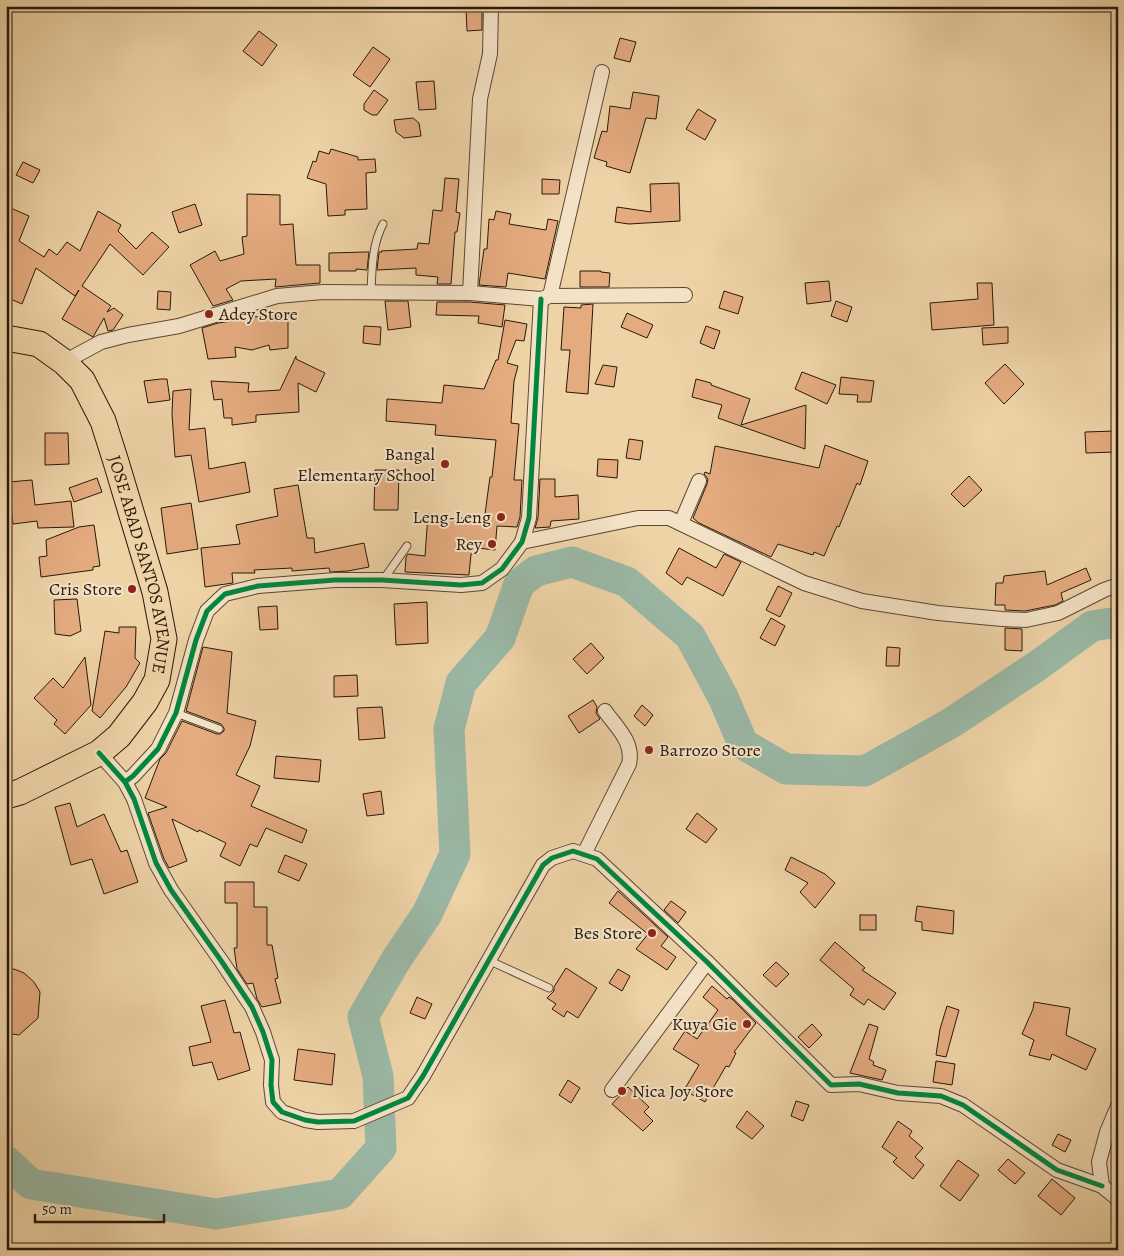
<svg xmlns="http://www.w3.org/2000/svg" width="1124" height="1256" font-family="Alegreya,serif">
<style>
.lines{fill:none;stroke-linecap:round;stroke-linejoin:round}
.river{stroke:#9ab8a5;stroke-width:31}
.building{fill:#e4ab7f;stroke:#28180b}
.lane-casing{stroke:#5a4732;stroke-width:9}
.street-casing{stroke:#5a4732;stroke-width:16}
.highway-casing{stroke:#28180b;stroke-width:27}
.lane{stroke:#f4e2c6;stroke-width:7}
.street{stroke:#f4e2c6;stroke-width:14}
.highway{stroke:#eed3a7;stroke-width:25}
.cycleway-casing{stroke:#f4e2c6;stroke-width:8}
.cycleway{stroke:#00873e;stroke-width:5}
.poi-dot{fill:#8f2418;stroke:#f4e2c6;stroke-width:2}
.labels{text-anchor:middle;stroke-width:4;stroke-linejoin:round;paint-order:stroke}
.poi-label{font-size:18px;fill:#28180b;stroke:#f4e2c6;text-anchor:end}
.street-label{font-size:18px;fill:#28180b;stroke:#f4e2c6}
</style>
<rect width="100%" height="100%" fill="#eed3a7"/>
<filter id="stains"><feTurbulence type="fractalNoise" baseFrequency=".004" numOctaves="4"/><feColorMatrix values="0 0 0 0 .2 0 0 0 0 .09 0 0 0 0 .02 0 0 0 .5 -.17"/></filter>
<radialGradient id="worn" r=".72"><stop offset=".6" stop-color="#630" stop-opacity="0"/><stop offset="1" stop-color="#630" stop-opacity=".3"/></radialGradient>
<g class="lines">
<!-- river -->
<path class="river" d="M6,1161L31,1184L216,1214L340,1194L381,1148L378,1076L363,1017L396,960L427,914L455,854L449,729L461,683L500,638L519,584L536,571L572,562L627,582L690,636L723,697L743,744L786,769L865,771L951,723L1037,666L1092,626L1118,622"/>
</g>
<!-- building -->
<g class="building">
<path d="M482,7V30L467,31L466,8Z"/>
<path d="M259,31L277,45L262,66L243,51Z"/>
<path d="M620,38L636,42L630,62L614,58Z"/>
<path d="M373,47L390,59L370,87L353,75Z"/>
<path d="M434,81L436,109L419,110L416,82Z"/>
<path d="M374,90L388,100L377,115H372L364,110V104Z"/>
<path d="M633,92L659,96L656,119L646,118L630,173L606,166L607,162L594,158L602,131L607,132L610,106L630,109Z"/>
<path d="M698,109L716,120L705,140L686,129Z"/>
<path d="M413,118L419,123L421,136L404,138L396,132L394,120Z"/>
<path d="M331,149L358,157V160L375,159L376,172L366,173L367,209L345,210V215L328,216L326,184L307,178L313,161L316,162L319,151L329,154Z"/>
<path d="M23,162L40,170L33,183L16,175Z"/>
<path d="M445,178L459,179L456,212L460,213L457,232H455L451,284H437L438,277L416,275V268L377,270L379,252H382L381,251L417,249L418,243L429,244L433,210L442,211Z"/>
<path d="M542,179L560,180L559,194H542Z"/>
<path d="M679,183L680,221L629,224L615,222L617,207L651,212L650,184Z"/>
<path d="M247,194L280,195V225L293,224L296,265H320V283L275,287L276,279L241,281L226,289L233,300L213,306L190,265L215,251L220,261L244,254L242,237L247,236Z"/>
<path d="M195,204L202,225L179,233L172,212Z"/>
<path d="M6,206L29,216L19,241L44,257L49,249L57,255L67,242L80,251L98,211L121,225L118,231L136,249L152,232L169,247L143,275L110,244L82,286L111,306L107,312L114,308L123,315L113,330L108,331L104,318L93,337L62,319L79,290L75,296L36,268L22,304L6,297Z"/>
<path d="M496,211L511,214L509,224L546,230L548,219L558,221L545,279L508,273L506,287L479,285L484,249H487L489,219L494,220Z"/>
<path d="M365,252H369L367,270L356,269V271H329V253Z"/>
<path d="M580,271H601V272L610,273L609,287H580Z"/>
<path d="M829,281L831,301L807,304L805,283Z"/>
<path d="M977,283H992L994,325L932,330L930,303L978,299Z"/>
<path d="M158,291L171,292L170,310L157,309Z"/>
<path d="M724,291L743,297L738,314L719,308Z"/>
<path d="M385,301H408L411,327L388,330Z"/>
<path d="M836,301L852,307L847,322L831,316Z"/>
<path d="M437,302H470L505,305L502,327L478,323L479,316L436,315Z"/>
<path d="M593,304L588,394L566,392L570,350H561L564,307L581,308V305Z"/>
<path d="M627,313L653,325L647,338L621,327Z"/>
<path d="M288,316V348L270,350L269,345L252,350L235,347L236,357L208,359L202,328L218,323L240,320V317Z"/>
<path d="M505,320L527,324L524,341L516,340L507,363L518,366L514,381L511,423L519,424L514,480H522L520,517L517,527L497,526L495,550L477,548V555L471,554L469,575L405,572L406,557L408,554L425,556L428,514L484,521L490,477H492L496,440L435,435L436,425L386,421L387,399L442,403L444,385L484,389L496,360H498Z"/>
<path d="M364,326L381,327L380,345L363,343Z"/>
<path d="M706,326L720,331L714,349L700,343Z"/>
<path d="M1008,327V343L983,345L982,328Z"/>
<path d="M296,356V359L325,373L316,392L298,383L299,412L256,415V422L232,425V418H224L222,399L214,400L211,381L249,383L248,392L280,390Z"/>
<path d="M1005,364L1024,384L1004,404L985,383Z"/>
<path d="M603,365L617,367L614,387L595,384Z"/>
<path d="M802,372L836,385L827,404L795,389Z"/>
<path d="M841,377L874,381L871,402H857L858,395L839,394Z"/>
<path d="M161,379H167L170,400L148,403L144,381Z"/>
<path d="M696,379L711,383V385L750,399L741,425L806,405L805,449L718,418L722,405L692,397Z"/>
<path d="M191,389L189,430L205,428L209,469L245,462L250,492L199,502L191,455L175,457L172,414L173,391Z"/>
<path d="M1115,431V452L1086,453L1085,432Z"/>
<path d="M45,433H68L69,464L45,465Z"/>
<path d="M629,439L643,441L640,460L626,458Z"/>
<path d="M825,445L868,461L860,485L857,483L839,527L837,526L824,556L814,552L813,555L778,544L771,557L699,523L693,518L707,484L708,479L704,474L705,472L710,474L715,446L819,468Z"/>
<path d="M598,459L618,460L617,478L597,476Z"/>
<path d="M375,470H399L398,510H374Z"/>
<path d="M969,476L982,490L964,507L951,494Z"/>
<path d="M97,478L102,492L74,502L69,488Z"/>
<path d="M540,479H555V497L578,495L579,519L551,521L550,527L535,528L538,518Z"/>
<path d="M32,480L35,505L71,501L74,527L38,528L37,521L13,524L9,482Z"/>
<path d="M298,485L307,538H314L315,553L364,543L369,567L348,571L330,572L329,568L292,571V568L254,570L255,573H232L233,583L205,587L201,548L240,544L236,525L278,516L274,489Z"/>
<path d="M191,503L198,549L167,554L161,508Z"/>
<path d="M94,525L100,566L93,567V570L41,577L39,557L47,556L46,540L79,527Z"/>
<path d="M679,548L716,568L724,554L741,562L723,596L687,577L682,585L666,573Z"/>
<path d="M1086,568L1091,580L1061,593L1063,601L1055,605L1025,611L1005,610V605H995L996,583H1003L1004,576L1045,571L1047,585Z"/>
<path d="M778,586L792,593L780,617L766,610Z"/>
<path d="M77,599L81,631L70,636L55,634L54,600Z"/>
<path d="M427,602L428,643L396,645L394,604Z"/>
<path d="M277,606L278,629L260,630L258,607Z"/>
<path d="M771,618L785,626L775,646L760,638Z"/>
<path d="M119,627H136L135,658L140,663L126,687L100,718L92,711L105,631L119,633Z"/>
<path d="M1005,628L1022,629V651L1005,650Z"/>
<path d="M591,643L604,658L587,674L573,659Z"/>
<path d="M203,647L232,652L227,713L256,721L250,746L236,775L260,786L251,806L307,830L302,843L266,828L257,847L250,844L240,866L220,856L226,843L199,830L198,832L172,819L187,861L169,868L164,859L148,813L167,807L145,798L160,759L166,753L182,721L217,734H220L224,731V728L221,724L186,711Z"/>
<path d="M887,647L900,648L899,666H886Z"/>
<path d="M85,657L91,705L65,734L54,724L57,720L34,698L53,678L63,688Z"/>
<path d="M357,675L358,696L334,697V676Z"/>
<path d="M593,700L597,707L596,713L600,719L579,733L568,716Z"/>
<path d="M642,705L653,715L645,726L634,716Z"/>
<path d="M382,707L385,738L359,740L357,708Z"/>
<path d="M276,756L321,760L319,782L274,778Z"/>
<path d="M381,791L384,814L367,816L363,794Z"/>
<path d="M70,803L77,827L104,814L121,852L127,850L138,882L104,894L92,859L71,865L55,807Z"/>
<path d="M697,813L717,829L706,843L686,829Z"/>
<path d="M285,855L307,864L299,881L278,872Z"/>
<path d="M791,857L825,874L835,883L815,908L800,892L808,883L785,870Z"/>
<path d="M225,882H254V907H267V945H272L278,978L275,979L281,1003L262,1007L257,999L253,983L247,984L237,969L234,948H237V903H225Z"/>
<path d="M618,891L668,937L661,946L676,957L667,970L636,949L648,934L609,903Z"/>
<path d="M671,901L686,912L678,923L664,910Z"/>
<path d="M917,906L954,911L953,934L922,930V922L915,921Z"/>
<rect x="860" y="915" width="16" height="15"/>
<path d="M835,942L865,968L862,970L896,993L884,1010L868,999L864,1005L850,995L854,989L820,960Z"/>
<path d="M776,962L789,974L776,987L763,975Z"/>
<path d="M566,968L597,988L578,1018L567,1011L564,1017L552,1009L556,1004L547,998L554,991V987Z"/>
<path d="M14,969L24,973L34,982L40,992L38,1018L19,1035L6,1033V970Z"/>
<path d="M618,969L630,976L622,991L609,983Z"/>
<path d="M712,986L727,999L729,997L732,999L756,1023L734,1052L736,1053L729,1067L726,1066L705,1102L684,1090L699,1065L673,1049L685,1031L697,1039L718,1010L703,997Z"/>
<path d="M417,997L432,1004L425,1019L410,1013Z"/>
<path d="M225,1000L234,1033L240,1032L250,1070L218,1080L212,1062L193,1066L189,1047L211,1042L201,1006Z"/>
<path d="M1034,1002L1070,1008L1066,1035L1096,1049L1086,1070L1052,1054L1050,1060L1029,1055L1034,1040L1022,1034L1033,1009Z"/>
<path d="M947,1006L959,1010L946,1057L936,1055L940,1029Z"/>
<path d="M812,1024L822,1035L809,1048L798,1037Z"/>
<path d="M869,1024L878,1027L869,1059L874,1062L873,1065L886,1070L882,1080L850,1073Z"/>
<path d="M298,1049L335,1054L332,1085L294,1080Z"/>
<path d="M936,1061L955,1064L952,1085L933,1082Z"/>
<path d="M568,1080L580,1088L571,1103L559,1095Z"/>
<path d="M628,1087L649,1107L644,1112L653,1121L643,1131L612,1104Z"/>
<path d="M796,1101L809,1105L803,1121L791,1116Z"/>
<path d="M747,1111L764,1126L752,1139L736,1127Z"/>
<path d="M898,1121L912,1131L909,1136L923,1148L915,1157L924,1165L913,1179L893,1162L897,1158L882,1147Z"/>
<path d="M1058,1134L1071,1140L1065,1152L1052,1145Z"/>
<path d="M1008,1159L1025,1173L1015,1184L998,1170Z"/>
<path d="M958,1160L979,1175L960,1201L940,1186Z"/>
<path d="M1052,1179L1075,1198L1061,1215L1038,1196Z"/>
</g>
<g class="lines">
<!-- lane casing -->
<g class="lane-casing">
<g id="lane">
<path d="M371,292C372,268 372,245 383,224"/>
<path d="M383,580L407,546"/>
<path d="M176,713L219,729"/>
<path d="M488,960L549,988"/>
</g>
</g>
<!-- street casing -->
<g class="street-casing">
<g id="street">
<path d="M470,293L480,99L490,54L491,6"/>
<path d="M550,296L602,72"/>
<path d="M64,362L101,342L128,335L179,326L277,296L323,292L470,293L541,299L550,296L685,295"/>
<path d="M681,523L699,481"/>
<path d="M522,542L638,518H669L804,583L862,601L938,613L1002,619L1026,620L1058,613L1104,590L1118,585"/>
<path d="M99,753L125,782L134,799L156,863L171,890L222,962L252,1007L263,1032L272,1060L271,1085L273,1102L282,1112L305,1120L318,1122L354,1121L408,1098L423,1076L543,865L552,858L573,851L597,859L707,962L831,1085L859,1084L898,1093L941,1096L963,1105L1057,1170L1102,1186"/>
<path d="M125,782L133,776L158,749L176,713L196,640L207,611L225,594L258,586L335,580H382L461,585L482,583L502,569L522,542L529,518L541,299"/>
<path d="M584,854L629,764C634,742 617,728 605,711"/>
<path d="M612,1090L707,962"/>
<path d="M1118,1106L1107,1132L1099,1162L1102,1186L1118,1199"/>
</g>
</g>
<!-- highway casing -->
<g class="highway-casing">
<g id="highway">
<path id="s1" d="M6,338L39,344L64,362L82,380L103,421L116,462L155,592L164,639L157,680L145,702L119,736L99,753L20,792L6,796"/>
</g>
</g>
<!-- lane -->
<use href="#lane" class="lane"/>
<!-- street -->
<use href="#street" class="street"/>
<!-- highway -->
<use href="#highway" class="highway"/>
<!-- cycleway casing -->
<g class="cycleway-casing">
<g id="cycleway">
<path d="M99,753L125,782L134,799L156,863L171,890L222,962L252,1007L263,1032L272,1060L271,1085L273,1102L282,1112L305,1120L318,1122L354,1121L408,1098L423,1076L543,865L552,858L573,851L597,859L707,962L831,1085L859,1084L898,1093L941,1096L963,1105L1057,1170L1102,1186"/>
<path d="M125,782L133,776L158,749L176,713L196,640L207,611L225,594L258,586L335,580H382L461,585L482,583L502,569L522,542L529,518L541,299"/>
</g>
</g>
<!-- cycleway -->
<use href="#cycleway" class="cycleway"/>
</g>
<!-- markers -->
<g class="poi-dot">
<circle cx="209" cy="314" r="5"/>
<circle cx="445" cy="464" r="5"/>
<circle cx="501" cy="517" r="5"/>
<circle cx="492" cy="544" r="5"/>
<circle cx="132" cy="589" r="5"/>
<circle cx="649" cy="750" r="5"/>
<circle cx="652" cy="933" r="5"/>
<circle cx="747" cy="1024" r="5"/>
<circle cx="622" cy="1091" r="5"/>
</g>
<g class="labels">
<!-- poi labels -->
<g class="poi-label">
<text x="219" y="320" text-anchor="start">Adey Store</text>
<text x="435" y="460">Bangal<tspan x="435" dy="21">Elementary School</tspan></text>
<text x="491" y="523">Leng-Leng</text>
<text x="482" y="550">Rey</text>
<text x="122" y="595">Cris Store</text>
<text x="659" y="756" text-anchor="start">Barrozo Store</text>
<text x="642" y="939">Bes Store</text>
<text x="737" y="1030">Kuya Gie</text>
<text x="632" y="1097" text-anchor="start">Nica Joy Store</text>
</g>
<!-- street labels -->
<g class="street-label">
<text dy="6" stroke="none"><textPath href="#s1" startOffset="285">JOSE ABAD SANTOS AVENUE</textPath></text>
</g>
</g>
<!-- margin -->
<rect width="1124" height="1256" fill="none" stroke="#eed3a7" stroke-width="25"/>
<rect x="8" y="8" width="1109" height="1241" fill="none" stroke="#28180b" stroke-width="2.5"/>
<rect x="12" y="12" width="1099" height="1231" fill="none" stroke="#28180b"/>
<!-- scale -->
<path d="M35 1214v8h129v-8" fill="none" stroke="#28180b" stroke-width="2.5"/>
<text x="42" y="1214" font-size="15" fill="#28180b" stroke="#f4e2c6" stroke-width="4" paint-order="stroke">50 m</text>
<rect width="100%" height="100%" filter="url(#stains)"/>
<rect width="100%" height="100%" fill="url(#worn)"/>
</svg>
